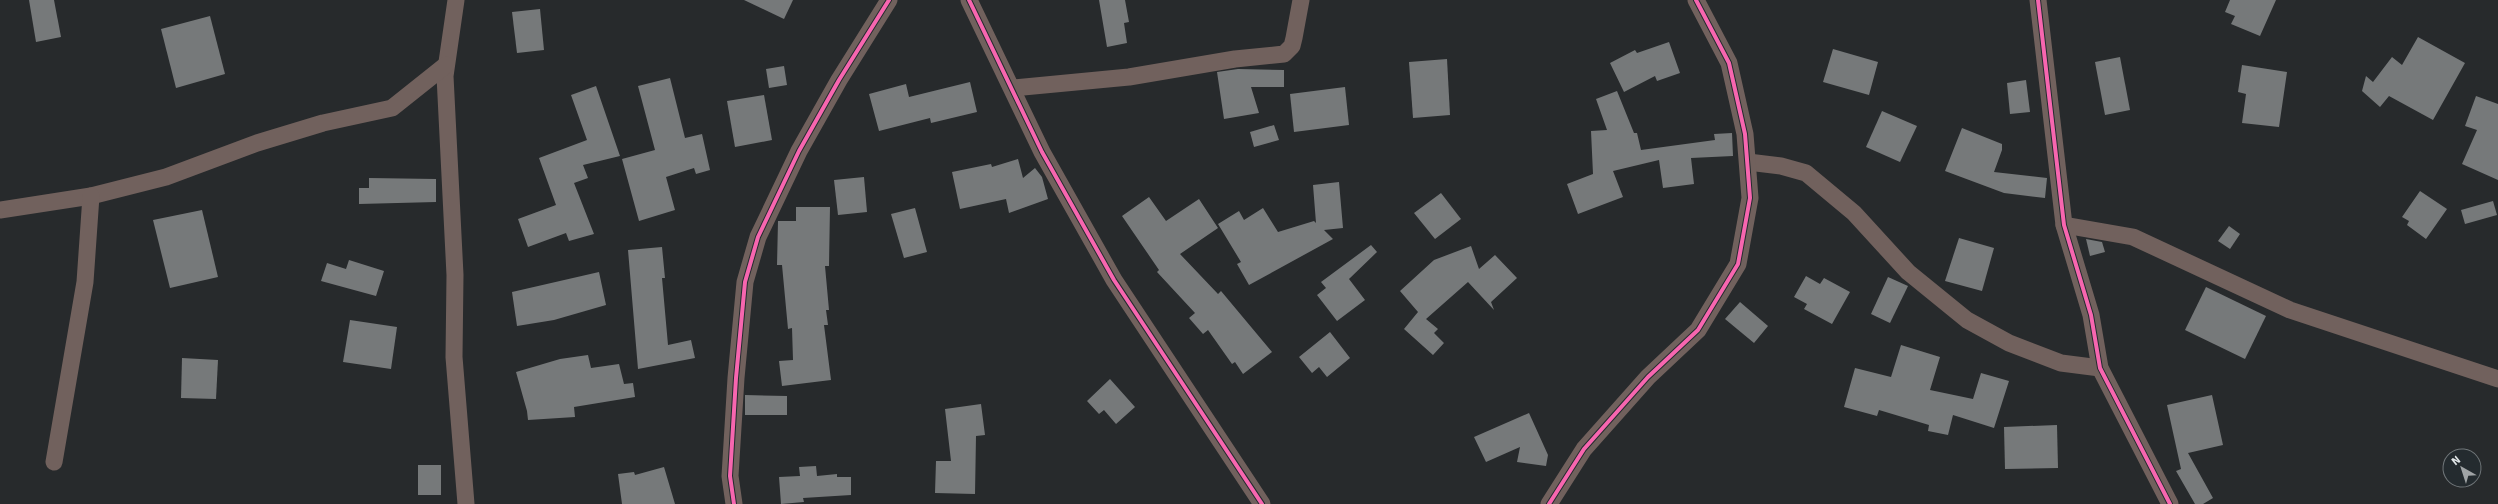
<svg xmlns="http://www.w3.org/2000/svg" width="2498" height="504" font-family="Signika,sans-serif">
<style>
.building{fill:#76797a}
.lines{fill:none;stroke-linecap:round;stroke-linejoin:round}
.minor{stroke:#71615d;stroke-width:17}
.cycleway-casing{stroke:#242b2f;stroke-width:6}
.cycleway{stroke:#f766af;stroke-width:4}
</style>
<rect width="100%" height="100%" fill="#272a2c"/>
<!-- building -->
<g class="building">
<path d="M29,0H54L61,37L36,42Z"/>
<path d="M744,0H793L784,19Z"/>
<path d="M1099,0H1125L1129,22L1124,23L1127,43L1107,47Z"/>
<path d="M2230,0H2276L2260,36L2231,24L2235,16L2225,12Z"/>
<path d="M540,9L544,50L517,53L512,12Z"/>
<path d="M210,16L225,74L176,88L161,29Z"/>
<path d="M2418,37L2465,63L2433,120L2389,96L2380,107L2362,91L2366,76L2373,82L2392,57L2402,65Z"/>
<path d="M1669,42L1680,73L1657,81L1655,76L1624,92L1610,63L1635,50L1637,53Z"/>
<path d="M1833,49L1878,62L1869,95L1823,82Z"/>
<path d="M2120,57L2130,110L2105,115L2095,62Z"/>
<path d="M1447,59L1450,115L1413,118L1409,62Z"/>
<path d="M2242,65L2287,72L2279,127L2242,123L2246,94L2238,92Z"/>
<path d="M784,66L787,85L769,88L766,69Z"/>
<path d="M1238,69L1284,70V87H1251L1259,113L1224,119L1217,72Z"/>
<path d="M670,78L685,138L702,134L710,170L696,174L694,168L666,177L675,210L639,221L622,159L655,150L638,86Z"/>
<path d="M2026,80L2030,112L2010,114L2007,83Z"/>
<path d="M970,82L977,112L931,123L930,118L879,131L869,94L906,84L909,97Z"/>
<path d="M596,86L620,156L583,165L588,178L574,183L594,234L569,241L566,233L528,247L518,219L556,205L539,158L587,140L571,95Z"/>
<path d="M1345,87L1349,125L1294,132L1290,94Z"/>
<path d="M1617,91L1634,133H1637L1641,150L1715,140L1714,134L1732,133L1733,156L1691,158L1694,184L1663,188L1659,160L1613,171L1623,197L1578,214L1567,184L1593,174L1591,131L1607,130L1596,99Z"/>
<path d="M764,95L772,140L735,147L727,101Z"/>
<path d="M2476,96L2498,104V180L2462,164L2477,130L2465,126Z"/>
<path d="M1882,111L1917,126L1900,162L1866,147Z"/>
<path d="M1274,125L1279,140L1254,147L1250,132Z"/>
<path d="M1962,128L2002,144V150L1994,172L2047,178L2045,198L2004,193L1945,171Z"/>
<path d="M1018,159L1023,178L1035,168L1042,177L1048,199L1009,213L1006,199L960,209L952,172L991,164L992,167Z"/>
<path d="M864,177L867,212L838,215L834,180Z"/>
<path d="M369,178L436,179V202L359,204V188H369Z"/>
<path d="M1339,182L1343,228L1324,230L1333,239L1249,285L1237,264L1241,262L1218,224L1239,211L1244,220L1263,208L1278,232L1314,221L1316,223L1313,185Z"/>
<path d="M2420,191L2447,209L2426,239L2407,225L2409,221L2402,217Z"/>
<path d="M1441,193L1461,219L1435,239L1414,213Z"/>
<path d="M1149,197L1166,221L1199,199L1218,228L1180,254L1218,294L1221,291L1272,352L1243,374L1235,362L1232,364L1208,330L1203,334L1189,318L1195,313L1157,272L1159,270L1122,216Z"/>
<path d="M2493,201L2497,215L2465,224L2461,210Z"/>
<path d="M796,207H830L829,266H825L829,310H826L828,325H824L831,380L782,386L779,361L793,360L792,328L788,329L782,265H777L778,221H796Z"/>
<path d="M915,208L927,252L904,258L891,214Z"/>
<path d="M202,210L218,277L170,288L153,220Z"/>
<path d="M2229,226L2240,234L2230,249L2218,241Z"/>
<path d="M1959,238L1994,248L1982,291L1945,281Z"/>
<path d="M2086,239L2102,242L2105,252L2090,256Z"/>
<path d="M1371,245L1377,252L1349,279L1365,300L1337,321L1317,295L1326,288L1321,282Z"/>
<path d="M1471,246L1479,269L1495,255L1517,278L1491,302L1494,310L1468,282L1426,319L1438,329L1434,333L1444,343L1433,355L1404,329L1418,312L1400,291L1434,260Z"/>
<path d="M662,247L665,278H662L668,345L691,340L695,358L638,369L628,250Z"/>
<path d="M349,260L384,271L376,296L321,281L327,263L346,269Z"/>
<path d="M599,272L606,305L554,320L517,326L512,292Z"/>
<path d="M1806,276L1820,284L1824,278L1850,292L1832,324L1804,309L1807,304L1794,297Z"/>
<path d="M1888,277L1908,286L1890,323L1871,314Z"/>
<path d="M2206,287L2266,316L2245,359L2185,330Z"/>
<path d="M1740,302L1768,326L1754,343L1725,319Z"/>
<path d="M350,320L397,327L391,369L343,362Z"/>
<path d="M1330,332L1350,358L1327,377L1319,367L1312,373L1299,357Z"/>
<path d="M1901,345L1940,357L1930,390L1973,399L1981,373L2009,381L1994,428L1953,415L1948,435L1928,431L1929,425L1879,410L1877,416L1844,407L1855,368L1891,377Z"/>
<path d="M588,355L591,368L619,364L624,384L633,383L635,397L574,407L575,417L528,420L527,411L516,372L560,359Z"/>
<path d="M182,358L218,360L216,399L181,398Z"/>
<path d="M1110,379L1135,407L1116,424L1104,410L1099,414L1087,401Z"/>
<path d="M745,395L787,396V415H745Z"/>
<path d="M2212,395L2223,445L2188,453L2213,498L2203,504H2195L2176,471L2181,469L2167,405Z"/>
<path d="M981,404L985,435L976,436L975,494L935,493L936,461H951L945,409Z"/>
<path d="M1529,413L1548,455L1546,466L1517,462L1520,447L1486,462L1474,437Z"/>
<path d="M2057,425L2058,468L2005,469L2004,427Z"/>
<rect x="418" y="465" width="23" height="30"/>
<path d="M816,466L817,476L837,474V477H851V495L803,498L804,502L781,504L779,477L800,476L799,467Z"/>
<path d="M664,467L675,504H622L618,474L634,472L635,475Z"/>
</g>
<g class="lines">
<!-- minor -->
<g class="minor">
<path d="M456,0L445,76L455,275L454,357L466,504"/>
<path d="M969,0L1042,152L1114,280L1262,504"/>
<path d="M2038,0L2064,225L2091,315L2100,368L2170,504"/>
<path d="M1013,88L1129,77L1235,59L1284,54L1292,46L1294,38L1301,0"/>
<path d="M1748,162L1781,166L1806,173L1854,213L1908,272L1967,320L2009,343L2061,363L2100,368"/>
<path d="M0,210L91,196L166,177L257,143L323,123L392,108L446,65"/>
<path d="M2064,225L2133,237L2290,310L2498,379"/>
<path d="M54,462L85,282L91,196"/>
<path d="M734,504L730,476L736,378L745,282L758,237L799,151L839,80L889,0"/>
<path d="M1549,504L1584,449L1648,377L1698,330L1738,264L1750,198L1745,134L1729,63L1696,0"/>
</g>
<!-- cycleway casing -->
<g class="cycleway-casing">
<g id="cycleway">
<path d="M969,0L1042,152L1114,280L1262,504"/>
<path d="M2038,0L2064,225L2091,315L2100,368L2170,504"/>
<path d="M734,504L730,476L736,378L745,282L758,237L799,151L839,80L889,0"/>
<path d="M1549,504L1584,449L1648,377L1698,330L1738,264L1750,198L1745,134L1729,63L1696,0"/>
</g>
</g>
<!-- cycleway -->
<use href="#cycleway" class="cycleway"/>
</g>
<!-- north arrow -->
<g transform="translate(2462 468) rotate(321)"><circle r="19" fill="#242b2f" stroke="#707679"/>
<path d="M0-3L7 15L0 10L-7 15Z" fill="#a0a4a6"/>
<text y="-6" font-size="11" font-weight="bold" text-anchor="middle" fill="#e1e6e8">N</text>
</g>
</svg>
